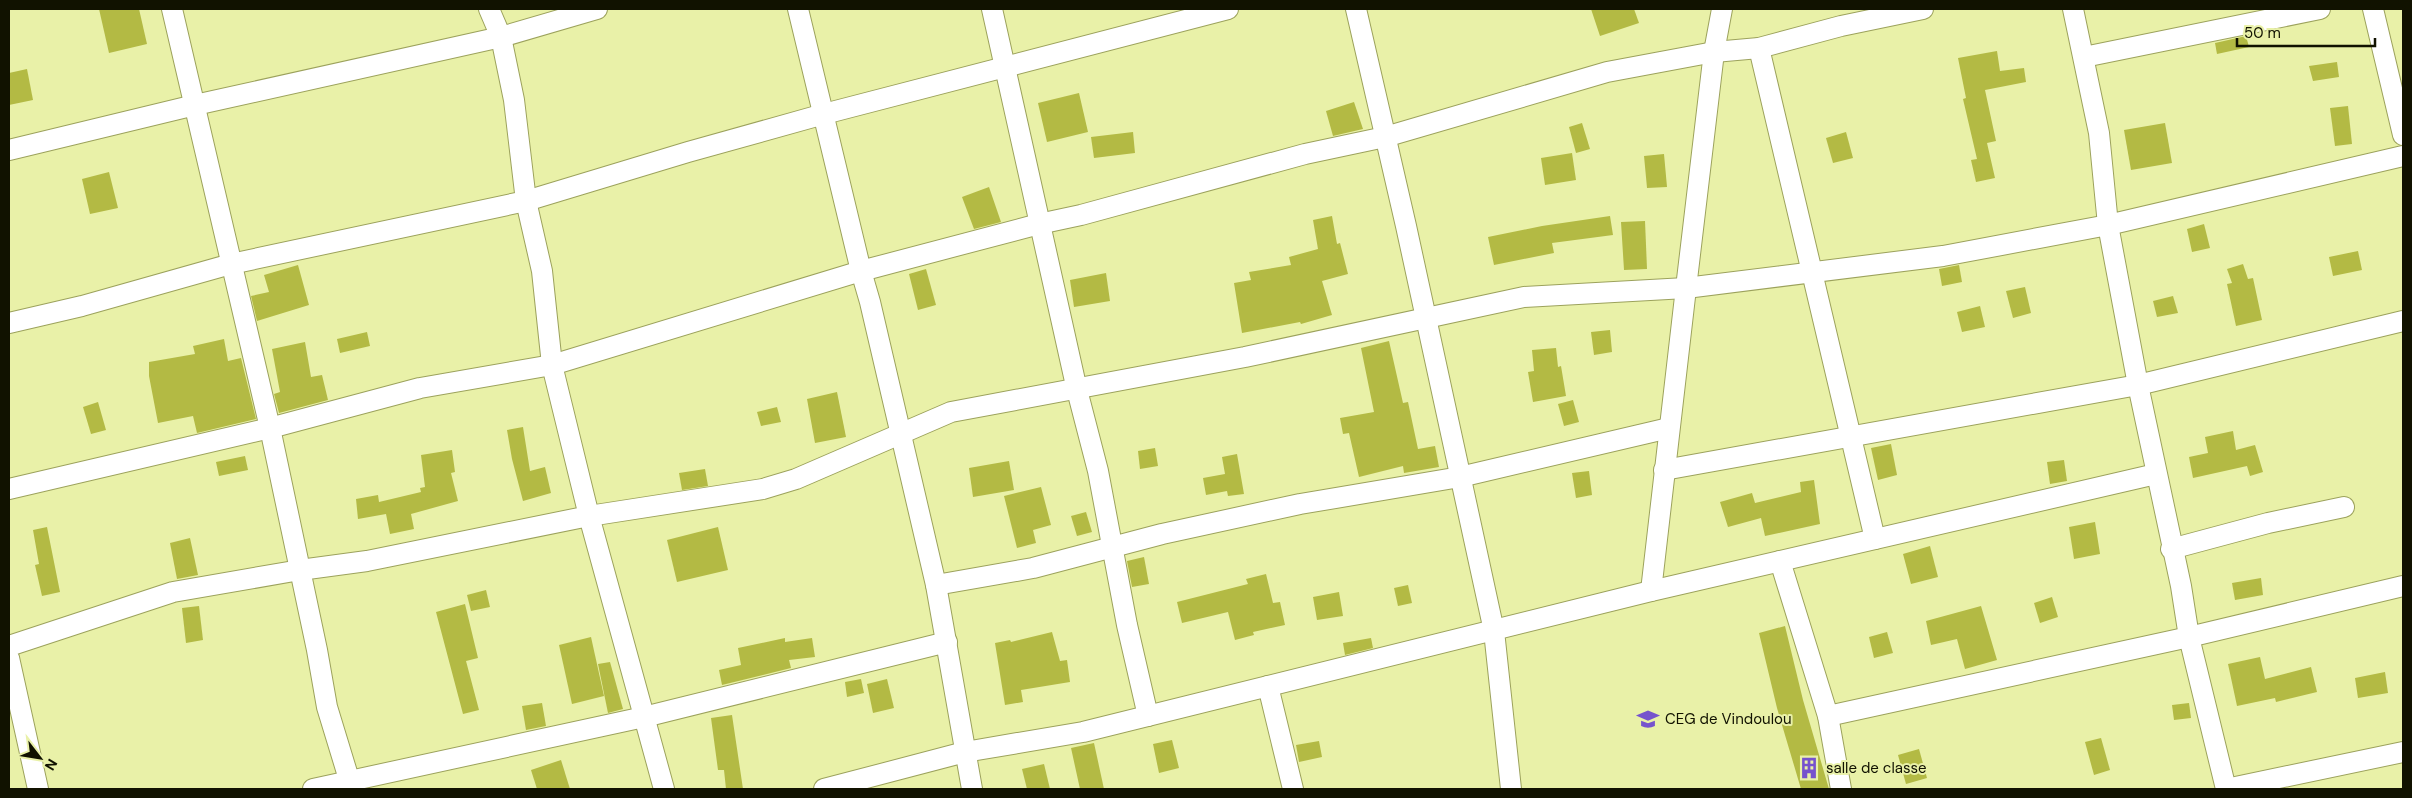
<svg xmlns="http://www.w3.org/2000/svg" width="2412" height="798" font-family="'DM Sans',sans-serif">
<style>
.building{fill:#b3ba44}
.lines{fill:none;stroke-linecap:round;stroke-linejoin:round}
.street-casing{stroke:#9ca25c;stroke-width:22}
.street{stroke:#fff;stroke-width:20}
.labels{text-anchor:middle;stroke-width:4;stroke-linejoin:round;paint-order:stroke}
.poi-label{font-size:15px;fill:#111200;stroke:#e9f1a8;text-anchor:start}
</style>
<rect width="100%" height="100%" fill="#e9f1a8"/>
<!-- building -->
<g class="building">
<path d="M99,9H139L147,44L109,53Z"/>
<path d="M1591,9H1634L1639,23L1600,36Z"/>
<path d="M2246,36L2249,47L2217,54L2215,43Z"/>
<path d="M1997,51L2000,71L2024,68L2026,82L1985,90L1996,141L1987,143L1995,178L1976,182L1971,160L1977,159L1963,99L1966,98L1958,58Z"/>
<path d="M2337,62L2339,77L2313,81L2309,66Z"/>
<path d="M27,69L33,100L9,105V73Z"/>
<path d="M1079,93L1088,132L1047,142L1038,103Z"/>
<path d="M1354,102L1363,129L1333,136L1326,111Z"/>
<path d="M2348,106L2352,144L2335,146L2330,108Z"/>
<path d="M1582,123L1590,149L1576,153L1569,127Z"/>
<path d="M2165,123L2172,163L2131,170L2124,130Z"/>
<path d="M1133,132L1135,153L1094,158L1091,137Z"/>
<path d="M1846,132L1853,158L1833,163L1826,138Z"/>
<path d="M1572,153L1576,180L1545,185L1541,158Z"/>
<path d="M1664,154L1667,187L1647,188L1644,156Z"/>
<path d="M109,172L118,208L90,214L82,179Z"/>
<path d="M989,187L1001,222L974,229L962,197Z"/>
<path d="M1332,216L1337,244L1340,243L1348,274L1322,281L1332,315L1301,324L1300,322L1242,333L1234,283L1251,280L1249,272L1291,265L1289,257L1318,249L1313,220Z"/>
<path d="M1610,216L1613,235L1552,243L1554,253L1494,265L1488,237L1542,226Z"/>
<path d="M1645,221L1647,269L1624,270L1621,222Z"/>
<path d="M2204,224L2210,248L2192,252L2187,229Z"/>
<path d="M2358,251L2362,270L2333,276L2329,257Z"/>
<path d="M2243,264L2248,279L2253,278L2262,320L2236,326L2227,284L2232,283L2227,269Z"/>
<path d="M298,265L309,305L257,321L251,296L269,292L264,275Z"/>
<path d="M1959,265L1962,282L1942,286L1939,269Z"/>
<path d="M926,269L936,305L918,310L909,274Z"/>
<path d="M1106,273L1110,301L1074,307L1070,280Z"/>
<path d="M2025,287L2031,313L2013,318L2006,291Z"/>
<path d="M2173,296L2178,313L2157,317L2153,301Z"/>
<path d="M1980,306L1985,327L1962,332L1957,312Z"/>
<path d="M1610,330L1612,352L1594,355L1591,332Z"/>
<path d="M367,332L370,346L340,353L337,339Z"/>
<path d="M224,339L228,361L241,358L256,419L197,433L193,416L158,423L149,376V362L195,354L193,346Z"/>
<path d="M1389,341L1403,403L1408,402L1418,449L1435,446L1439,467L1404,473L1403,466L1359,477L1349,433L1343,434L1340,418L1374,412L1361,348Z"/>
<path d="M305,342L311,377L322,375L328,400L279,413L274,394L280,392L272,349Z"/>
<path d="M1556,348L1558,367L1561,366L1566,396L1533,402L1528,372L1534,371L1532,350Z"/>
<path d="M837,392L846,437L815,443L807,399Z"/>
<path d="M1573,400L1579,422L1564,426L1558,404Z"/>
<path d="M98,402L106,430L91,434L83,407Z"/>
<path d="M777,407L781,422L761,426L757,412Z"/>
<path d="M523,427L530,471L545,467L551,493L523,501L512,459L507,430Z"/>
<path d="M2233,431L2236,450L2255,445L2263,472L2250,476L2247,466L2193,478L2189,457L2208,453L2205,437Z"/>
<path d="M1891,444L1897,475L1878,480L1871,448Z"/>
<path d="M1155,448L1158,466L1140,469L1138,451Z"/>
<path d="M452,450L455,472L451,473L458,501L411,514L414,529L390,534L386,514L358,519L356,499L378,495L379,502L421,492L420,488L425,487L421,455Z"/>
<path d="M1237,454L1244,494L1228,496L1227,491L1206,495L1203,478L1225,474L1222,457Z"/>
<path d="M245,456L248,470L219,476L216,462Z"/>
<path d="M2064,460L2067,481L2050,484L2047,462Z"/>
<path d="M1009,461L1014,490L973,497L969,468Z"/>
<path d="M705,469L708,486L682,490L679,473Z"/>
<path d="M1589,471L1592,495L1576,498L1572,473Z"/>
<path d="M1814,480L1820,524L1765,536L1761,518L1728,527L1720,502L1752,493L1755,503L1801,492L1800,482Z"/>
<path d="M1041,487L1051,525L1033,530L1036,543L1017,548L1004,496Z"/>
<path d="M1086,512L1092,532L1077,536L1071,516Z"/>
<path d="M2095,522L2100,554L2074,559L2069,527Z"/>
<path d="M47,527L60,592L42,596L35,565L39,564L33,530Z"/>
<path d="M718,527L728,570L677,582L667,540Z"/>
<path d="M190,538L198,575L177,579L170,543Z"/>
<path d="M1930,546L1938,577L1911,584L1903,554Z"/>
<path d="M1144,557L1149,584L1132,587L1127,561Z"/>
<path d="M1266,574L1273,603L1280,602L1285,625L1253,632L1254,635L1235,640L1228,612L1182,623L1177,602L1248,584L1246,579Z"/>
<path d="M2261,578L2263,595L2235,600L2232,583Z"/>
<path d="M1408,585L1412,603L1398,606L1394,588Z"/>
<path d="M486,590L490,607L471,611L467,595Z"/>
<path d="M1339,592L1343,616L1317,620L1313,597Z"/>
<path d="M2052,597L2058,617L2040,623L2034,603Z"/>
<path d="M465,604L478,658L466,661L479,710L463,714L436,612Z"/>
<path d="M199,606L203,640L186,643L182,608Z"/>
<path d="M1981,606L1997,660L1965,669L1957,639L1931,645L1926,621Z"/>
<path d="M1785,626L1803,700L1829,789H1801L1777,708L1759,633Z"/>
<path d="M1052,632L1060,661L1067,660L1070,682L1021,690L1023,702L1005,705L995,643L1010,640L1011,642Z"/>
<path d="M1887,632L1893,653L1874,658L1869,637Z"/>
<path d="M591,637L604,696L572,704L559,645Z"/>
<path d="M785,638V642L812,638L815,657L789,660L791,668L722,685L719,670L741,665L738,648Z"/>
<path d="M1371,638L1373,648L1345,655L1343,643Z"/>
<path d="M2260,657L2265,679L2311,667L2317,692L2276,702L2275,698L2237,706L2228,664Z"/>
<path d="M610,662L623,709L608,713L598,664Z"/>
<path d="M2385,672L2388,693L2358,698L2355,678Z"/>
<path d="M861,679L864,693L847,697L845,682Z"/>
<path d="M887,679L894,708L873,713L867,684Z"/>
<path d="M542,703L546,726L526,730L522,706Z"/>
<path d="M2189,703L2191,718L2174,720L2172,705Z"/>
<path d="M732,715L743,789H726L724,770H718L711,718Z"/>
<path d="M2101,738L2110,770L2094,775L2085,742Z"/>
<path d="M1172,740L1179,768L1159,773L1153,744Z"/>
<path d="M1319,741L1322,757L1299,762L1296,745Z"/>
<path d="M1094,743L1104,789H1080L1071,748Z"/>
<path d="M1919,749L1927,778L1906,784L1898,755Z"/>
<path d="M561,760L570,789H537L531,770Z"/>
<path d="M1044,764L1050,789H1027L1022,769Z"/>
</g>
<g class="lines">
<!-- street casing -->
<g class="street-casing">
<g id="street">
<path d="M172,9L270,428L317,650L327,707L352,789"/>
<path d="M489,9L501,37L514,100L526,201L542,271L552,365L589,516L664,789"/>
<path d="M798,9L861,271L870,302L936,585L972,789"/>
<path d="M992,9L1077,390L1098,471L1127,625L1148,716"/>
<path d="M1356,9L1406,226L1494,631L1511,789"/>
<path d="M2073,9L2099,133L2108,225L2138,385L2181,586L2189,637L2226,789"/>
<path d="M2373,9L2403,135"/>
<path d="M1759,48L1875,539"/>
<path d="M2084,57L2320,9"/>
<path d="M9,150L195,105L501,37L597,9"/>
<path d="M9,323L82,306L231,264L526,201L688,152L824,114L1228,9"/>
<path d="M1664,470L2138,385L2403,321"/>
<path d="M9,489L270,428L420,388L552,365L861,271L1039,224L1081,215L1305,154L1385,137L1607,72L1714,52L1759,48L1841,26L1923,9"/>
<path d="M2171,549L2268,523L2344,507"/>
<path d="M1780,561L1828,716L1841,789"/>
<path d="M936,585L1033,568L1162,534L1300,504L1460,477L1669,428"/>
<path d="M1651,591L1686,288L1714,52L1722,9"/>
<path d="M9,646L173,592L300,570L367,561L589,516L763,489L796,479L951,412L1245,357L1524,297L1686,288L1943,256L2108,225L2403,156"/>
<path d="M9,658L38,789"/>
<path d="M1268,686L1293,789"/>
<path d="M1828,716L2189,637L2403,586"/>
<path d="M313,789L644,717L947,642"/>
<path d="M824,789L965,752L1083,732L1651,591L2156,474"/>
<path d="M2226,789L2403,752"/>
</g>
</g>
<!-- street -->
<use href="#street" class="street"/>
</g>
<!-- icons -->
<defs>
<g id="school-bare" transform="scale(1.725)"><path d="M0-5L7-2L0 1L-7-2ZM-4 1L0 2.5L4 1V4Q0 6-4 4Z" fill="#7653cd" stroke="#e9f1a8" stroke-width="2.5" paint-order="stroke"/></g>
<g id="building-bare" transform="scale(1.725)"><path d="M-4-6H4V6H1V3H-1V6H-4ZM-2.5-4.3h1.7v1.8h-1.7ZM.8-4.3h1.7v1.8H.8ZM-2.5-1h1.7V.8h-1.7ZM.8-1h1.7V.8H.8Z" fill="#7653cd" stroke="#e9f1a8" stroke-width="2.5" paint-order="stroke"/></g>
</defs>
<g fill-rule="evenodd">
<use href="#school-bare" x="1648" y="719"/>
<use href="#building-bare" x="1809" y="768"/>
</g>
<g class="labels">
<!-- poi labels -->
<g class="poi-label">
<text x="1665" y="724">CEG de Vindoulou</text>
<text x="1826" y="773">salle de classe</text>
</g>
</g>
<!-- border -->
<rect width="2412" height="798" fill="none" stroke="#111200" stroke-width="20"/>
<!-- north arrow -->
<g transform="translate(40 758) rotate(121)" stroke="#e9f1a8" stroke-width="4" paint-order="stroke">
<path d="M0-4L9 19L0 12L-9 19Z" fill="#111200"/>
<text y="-8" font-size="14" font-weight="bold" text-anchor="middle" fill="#111200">N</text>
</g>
<!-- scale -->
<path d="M2237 38v8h138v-8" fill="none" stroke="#111200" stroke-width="2.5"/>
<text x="2244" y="38" font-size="15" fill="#111200" stroke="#e9f1a8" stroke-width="4" paint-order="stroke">50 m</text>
</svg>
